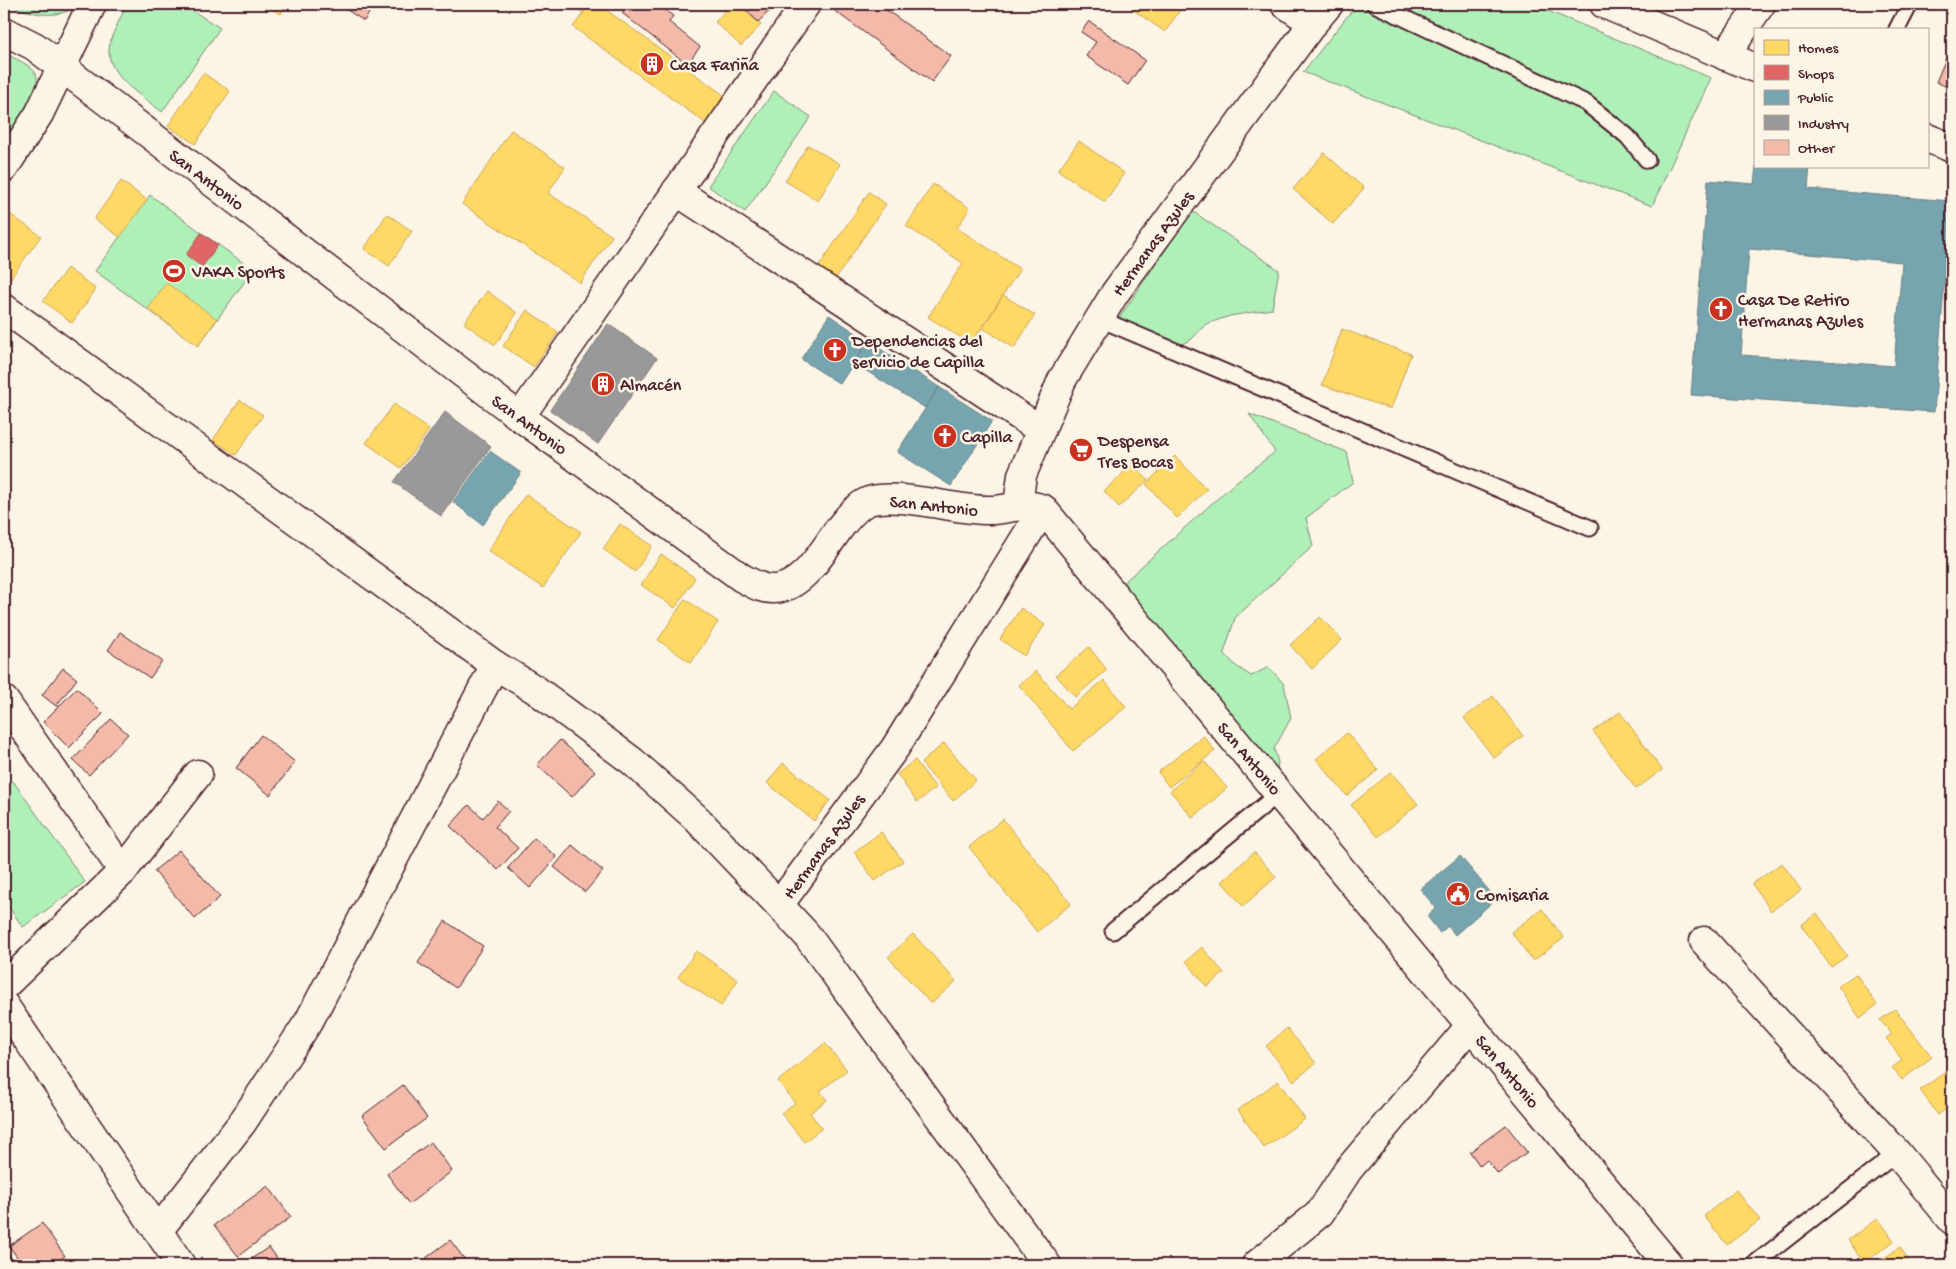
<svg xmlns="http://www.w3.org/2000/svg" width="1956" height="1269" font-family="'Gochi Hand',sans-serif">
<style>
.green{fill:#aff0b8;stroke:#7c8872}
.homes{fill:#ffd966;stroke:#c9a154}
.shops{fill:#e06666;stroke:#b35154}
.public{fill:#76a5af;stroke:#697d87;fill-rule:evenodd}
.industry{fill:#999;stroke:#817478}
.building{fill:#f3baaa;stroke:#4a1f2b}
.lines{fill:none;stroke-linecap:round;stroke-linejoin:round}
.service-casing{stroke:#4a1f2b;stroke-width:19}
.minor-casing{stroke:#4a1f2b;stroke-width:31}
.service{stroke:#fcf5e5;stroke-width:15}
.minor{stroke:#fcf5e5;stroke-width:28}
.labels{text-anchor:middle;stroke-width:5;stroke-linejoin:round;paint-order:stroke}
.poi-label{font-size:18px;fill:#4a1f2b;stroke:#fcf5e5;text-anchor:start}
.street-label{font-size:18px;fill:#4a1f2b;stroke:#fcf5e5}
</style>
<rect width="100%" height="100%" fill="#fcf5e5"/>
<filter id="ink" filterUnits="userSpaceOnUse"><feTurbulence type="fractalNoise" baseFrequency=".02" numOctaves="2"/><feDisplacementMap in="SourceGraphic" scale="10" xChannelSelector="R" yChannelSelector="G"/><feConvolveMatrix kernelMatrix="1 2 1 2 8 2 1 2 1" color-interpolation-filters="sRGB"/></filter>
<g filter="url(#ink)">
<!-- green -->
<g class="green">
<path d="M7,4H79C59,22 29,13 7,4Z"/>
<path d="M127,4H182L220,28L162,112C145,98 111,79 109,54C108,38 121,18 127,4Z"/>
<path d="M1357,4H1531L1711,78L1652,206L1303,72Z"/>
<path d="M4,53C13,58 31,64 36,74C43,89 12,130 4,143Z"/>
<path d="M774,91L811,117L745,212L708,186Z"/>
<path d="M150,195L253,270L198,346L95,271Z"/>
<path d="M1192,211L1279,270L1272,309L1230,316L1206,324L1192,339L1172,349L1115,324Z"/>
<path d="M1249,414L1347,452L1353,482L1306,518L1313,546L1235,618L1224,653L1236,666L1251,676L1269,667L1284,684L1291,718L1274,749L1278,762L1277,772L1123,583L1237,481L1275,452Z"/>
<path d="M13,781L85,882L23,927L4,901V788Z"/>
</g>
<!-- homes -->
<g class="homes">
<path d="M263,4H286L281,14Z"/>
<path d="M570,4H590L583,13Z"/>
<path d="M590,4H598L732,101L712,128L573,27Z"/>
<path d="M731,4H738L761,25L741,46L715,22Z"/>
<path d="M1125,4H1184L1165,32Z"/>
<path d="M203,73L230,91L195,144L168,126Z"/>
<path d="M511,130L565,167L548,193L612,236L580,283L462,204Z"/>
<path d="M1079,141L1124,173L1105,202L1058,170Z"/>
<path d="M808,145L840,164L818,201L785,181Z"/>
<path d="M1324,153L1364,188L1333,224L1293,189Z"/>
<path d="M121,181L147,200L120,237L94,219Z"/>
<path d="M933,184L970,208L957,228L1020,269L971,344L928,317L963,263L906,226Z"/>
<path d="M869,192L886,204L830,287L813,275Z"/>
<path d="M4,210L41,236L7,283L4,281Z"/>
<path d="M387,214L412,231L389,266L364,249Z"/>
<path d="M67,268L96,289L72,323L43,301Z"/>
<path d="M166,283L217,319L198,346L148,309Z"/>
<path d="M487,291L517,313L495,345L464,323Z"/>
<path d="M1003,295L1035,315L1014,348L983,328Z"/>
<path d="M527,310L558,332L534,367L503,346Z"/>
<path d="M1342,329L1411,354L1391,409L1322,385Z"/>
<path d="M240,400L263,415L236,455L213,440Z"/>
<path d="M394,404L429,430L401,468L366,443Z"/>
<path d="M1175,456L1207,489L1177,518L1146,484Z"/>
<path d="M1133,464L1148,480L1119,507L1104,491Z"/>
<path d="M526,494L581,532L543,588L488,551Z"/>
<path d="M620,524L652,546L635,572L603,549Z"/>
<path d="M661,554L695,578L675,608L641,585Z"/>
<path d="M685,599L718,622L691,663L658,640Z"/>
<path d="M1021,608L1045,625L1024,656L1000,639Z"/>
<path d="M1320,617L1342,640L1312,669L1290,645Z"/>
<path d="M1089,647L1107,670L1075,697L1056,675Z"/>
<path d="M1036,671L1069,709L1104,680L1126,707L1073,751L1019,685Z"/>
<path d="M1493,696L1523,736L1494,758L1464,718Z"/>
<path d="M1620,712L1662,770L1636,789L1593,731Z"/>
<path d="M1347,733L1378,770L1347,796L1316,759Z"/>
<path d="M1204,736L1215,751L1169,787L1158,772Z"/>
<path d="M944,743L976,780L953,801L921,763Z"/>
<path d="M915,760L936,788L917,802L897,774Z"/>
<path d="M1204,761L1227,788L1193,818L1170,791Z"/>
<path d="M783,763L830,800L814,821L767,783Z"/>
<path d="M1391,772L1418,804L1378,837L1351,805Z"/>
<path d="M1003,819L1071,904L1037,932L969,847Z"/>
<path d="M881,832L903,861L875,881L854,852Z"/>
<path d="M1254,852L1276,877L1243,906L1222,882Z"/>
<path d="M1782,863L1801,890L1771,911L1752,884Z"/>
<path d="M1542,909L1564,938L1533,961L1511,932Z"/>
<path d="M1817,913L1847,956L1831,967L1801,925Z"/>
<path d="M913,934L956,981L931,1004L888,957Z"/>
<path d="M1202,947L1224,973L1207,987L1186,961Z"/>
<path d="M696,951L738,980L721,1006L678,977Z"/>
<path d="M1856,974L1877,1005L1860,1018L1838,986Z"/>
<path d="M1895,1009L1932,1057L1902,1080L1892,1068L1902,1060L1886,1038L1892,1034L1880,1020Z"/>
<path d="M1287,1028L1316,1063L1294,1081L1266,1046Z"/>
<path d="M825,1043L847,1070L820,1091L827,1100L810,1113L822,1128L804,1142L781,1113L795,1103L778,1081Z"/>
<path d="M1947,1071L1952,1078V1104L1938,1115L1920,1090Z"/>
<path d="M1278,1081L1305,1119L1264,1148L1238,1110Z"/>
<path d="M1736,1190L1760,1220L1727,1245L1704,1216Z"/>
<path d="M1878,1218L1894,1241L1864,1263L1848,1240Z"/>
<path d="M1900,1247L1911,1265H1874Z"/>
</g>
<!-- shops -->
<path class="shops" d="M201,233L218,245L202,267L186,255Z"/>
<!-- public -->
<g class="public">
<path d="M1756,166H1810L1808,189L1951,201L1934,412L1691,395L1708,180L1754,184ZM1749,249L1902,262L1894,366L1741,355Z"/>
<path d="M829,315L868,341L840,384L801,359Z"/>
<path d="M868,341L939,387L925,408L854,363Z"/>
<path d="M939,387L992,421L951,486L897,452Z"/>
<path d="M490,451L521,473L483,525L453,502Z"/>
<path d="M1460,856L1496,899L1455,935L1448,926L1440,933L1427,916L1436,908L1420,889Z"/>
</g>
<!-- industry -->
<g class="industry">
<path d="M608,324L657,358L598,444L550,410Z"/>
<path d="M445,412L491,446L441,516L394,482Z"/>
</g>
<!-- building -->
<g class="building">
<path d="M338,4H375L364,21Z"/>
<path d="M627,4H657L673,16L669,22L700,47L687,64L622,13L629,5Z"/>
<path d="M741,4H777L758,22Z"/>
<path d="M836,4H878L951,56L932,82L832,9Z"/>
<path d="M1089,21L1145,60L1128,85L1086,56L1096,42L1081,32Z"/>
<path d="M1952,44V89L1936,82Z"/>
<path d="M120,632L162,661L150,678L108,650Z"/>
<path d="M63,668L77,679L56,706L42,695Z"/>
<path d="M77,688L103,714L69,748L43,722Z"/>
<path d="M111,719L128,734L89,775L73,760Z"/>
<path d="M261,735L295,762L270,795L236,768Z"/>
<path d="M560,740L595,771L572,797L537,765Z"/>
<path d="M498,801L509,811L495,827L518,848L498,870L450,826L469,805L483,818Z"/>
<path d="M534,838L557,857L530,888L508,868Z"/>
<path d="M572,845L603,871L585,892L554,867Z"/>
<path d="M179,850L220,897L195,919L154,871Z"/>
<path d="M445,921L483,946L456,988L418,963Z"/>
<path d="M403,1085L427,1118L386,1148L362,1116Z"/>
<path d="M1506,1125L1527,1152L1498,1174L1487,1160L1480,1166L1470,1152Z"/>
<path d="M431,1142L452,1171L409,1204L387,1174Z"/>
<path d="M268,1186L291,1217L238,1256L214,1225Z"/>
<path d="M42,1223L65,1256L52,1265H23L9,1246Z"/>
<path d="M450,1240L469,1265H431L426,1258Z"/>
<path d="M269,1247L282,1265H242Z"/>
<path d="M7,1252L16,1265H4V1254Z"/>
</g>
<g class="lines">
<!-- service casing -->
<g class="service-casing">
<g id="service">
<path d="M1374,4L1586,103L1627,136L1647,160"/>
<path d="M1897,29L1910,4"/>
<path d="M1100,319L1590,528"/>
<path d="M1113,931L1279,793"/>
<path d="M1753,1265L1897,1153"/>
</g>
</g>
<!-- minor casing -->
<g class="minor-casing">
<g id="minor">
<path d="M1285,4L1313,23"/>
<path d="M1604,4L1755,68"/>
<path d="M4,31L34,46L520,417L742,578C752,583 762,590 774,589C804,588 825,547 841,526C848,517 858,505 869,501C897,492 955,510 987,510C1007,511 1023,501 1043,509L1669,1265"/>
<path d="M1725,56L1761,4"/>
<path d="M1927,138L1952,148"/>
<path d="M4,168L39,114L92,4"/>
<path d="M676,191L1041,430"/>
<path d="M4,308L495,665L536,690L632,761L696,818L779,905L806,934L1047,1265"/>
<path d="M520,417L806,4"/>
<path d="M1018,505L1022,475L1062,380L1115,293L1313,23L1329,4"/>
<path d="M4,700L123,871"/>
<path d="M779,905L895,748L1043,509"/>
<path d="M1704,941L1897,1153L1952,1220"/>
<path d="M4,986L123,871L198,774"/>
<path d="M4,1005L181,1265"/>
<path d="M158,1231L242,1123L309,1021L495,665"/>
<path d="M1256,1265L1320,1213L1348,1170L1470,1026"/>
</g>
</g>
<!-- service -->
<use href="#service" class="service"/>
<!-- minor -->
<use href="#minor" class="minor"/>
</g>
</g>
<!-- icons -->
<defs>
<g id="building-disc" transform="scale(1.25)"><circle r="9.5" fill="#c8321e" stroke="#fcf5e5"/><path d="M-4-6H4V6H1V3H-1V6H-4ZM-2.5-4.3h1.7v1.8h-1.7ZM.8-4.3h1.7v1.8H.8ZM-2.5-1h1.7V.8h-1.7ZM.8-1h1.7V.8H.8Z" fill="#fff"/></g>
<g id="stadium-disc" transform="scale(1.25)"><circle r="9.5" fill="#c8321e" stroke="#fcf5e5"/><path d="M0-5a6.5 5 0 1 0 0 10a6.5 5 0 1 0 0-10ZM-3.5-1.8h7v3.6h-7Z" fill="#fff"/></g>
<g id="church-disc" transform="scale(1.25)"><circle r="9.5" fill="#c8321e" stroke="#fcf5e5"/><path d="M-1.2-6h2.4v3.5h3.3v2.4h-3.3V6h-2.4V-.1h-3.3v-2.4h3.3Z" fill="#fff"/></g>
<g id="supermarket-disc" transform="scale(1.25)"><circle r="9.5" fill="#c8321e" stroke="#fcf5e5"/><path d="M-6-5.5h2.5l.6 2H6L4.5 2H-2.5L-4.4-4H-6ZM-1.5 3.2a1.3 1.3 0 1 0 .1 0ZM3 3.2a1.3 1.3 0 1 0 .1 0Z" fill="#fff"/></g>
<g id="civic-disc" transform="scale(1.25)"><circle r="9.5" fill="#c8321e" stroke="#fcf5e5"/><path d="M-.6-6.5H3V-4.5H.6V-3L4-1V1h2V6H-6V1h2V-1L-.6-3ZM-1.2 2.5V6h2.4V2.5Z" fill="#fff"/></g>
</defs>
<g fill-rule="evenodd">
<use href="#building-disc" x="652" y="64"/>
<use href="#stadium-disc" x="174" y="271"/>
<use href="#church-disc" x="1721" y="309"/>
<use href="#church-disc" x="835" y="350"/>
<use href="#building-disc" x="603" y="384"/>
<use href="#church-disc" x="945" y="436"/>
<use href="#supermarket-disc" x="1081" y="450"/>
<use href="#civic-disc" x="1458" y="894"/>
</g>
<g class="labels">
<!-- poi labels -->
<g class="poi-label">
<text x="670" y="70">Casa Fariña</text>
<text x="192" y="277">VAKA Sports</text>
<text x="1738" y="305">Casa De Retiro<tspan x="1738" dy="21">Hermanas Azules</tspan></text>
<text x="852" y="346">Dependencias del<tspan x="852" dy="21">servicio de Capilla</tspan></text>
<text x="620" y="390">Almacén</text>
<text x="962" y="442">Capilla</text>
<text x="1098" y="446">Despensa<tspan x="1098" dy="21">Tres Bocas</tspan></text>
<text x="1476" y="900">Comisaria</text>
</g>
<!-- street labels -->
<g class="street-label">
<text transform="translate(207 179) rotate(37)" y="6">San Antonio</text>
<text transform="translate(1152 243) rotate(-54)" y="6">Hermanas Azules</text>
<text transform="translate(530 424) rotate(36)" y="6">San Antonio</text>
<text transform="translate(934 505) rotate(6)" y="6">San Antonio</text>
<text transform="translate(1250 758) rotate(50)" y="6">San Antonio</text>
<text transform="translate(823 846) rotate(-54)" y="6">Hermanas Azules</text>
<text transform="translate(1508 1071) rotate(50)" y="6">San Antonio</text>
</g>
</g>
<!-- margin -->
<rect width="1956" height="1269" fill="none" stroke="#fcf5e5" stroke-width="20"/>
<rect x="10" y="10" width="1936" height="1249" fill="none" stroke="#4a1f2b" stroke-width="2" filter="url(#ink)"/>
<!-- legend -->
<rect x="1754" y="28" width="175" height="140" fill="#fcf5e5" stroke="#b59f9b"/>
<rect x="1764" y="40" width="25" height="15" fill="#ffd966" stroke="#b59f9b"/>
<text x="1798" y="52" font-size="15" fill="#4a1f2b">Homes</text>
<rect x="1764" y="65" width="25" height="15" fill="#e06666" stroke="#b59f9b"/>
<text x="1798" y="78" font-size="15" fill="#4a1f2b">Shops</text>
<rect x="1764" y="90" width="25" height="15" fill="#76a5af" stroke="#b59f9b"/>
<text x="1798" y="102" font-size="15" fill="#4a1f2b">Public</text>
<rect x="1764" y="115" width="25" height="15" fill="#999999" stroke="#b59f9b"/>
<text x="1798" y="128" font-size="15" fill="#4a1f2b">Industry</text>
<rect x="1764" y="140" width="25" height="15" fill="#f3baaa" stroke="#b59f9b"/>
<text x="1798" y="152" font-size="15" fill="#4a1f2b">Other</text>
</svg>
